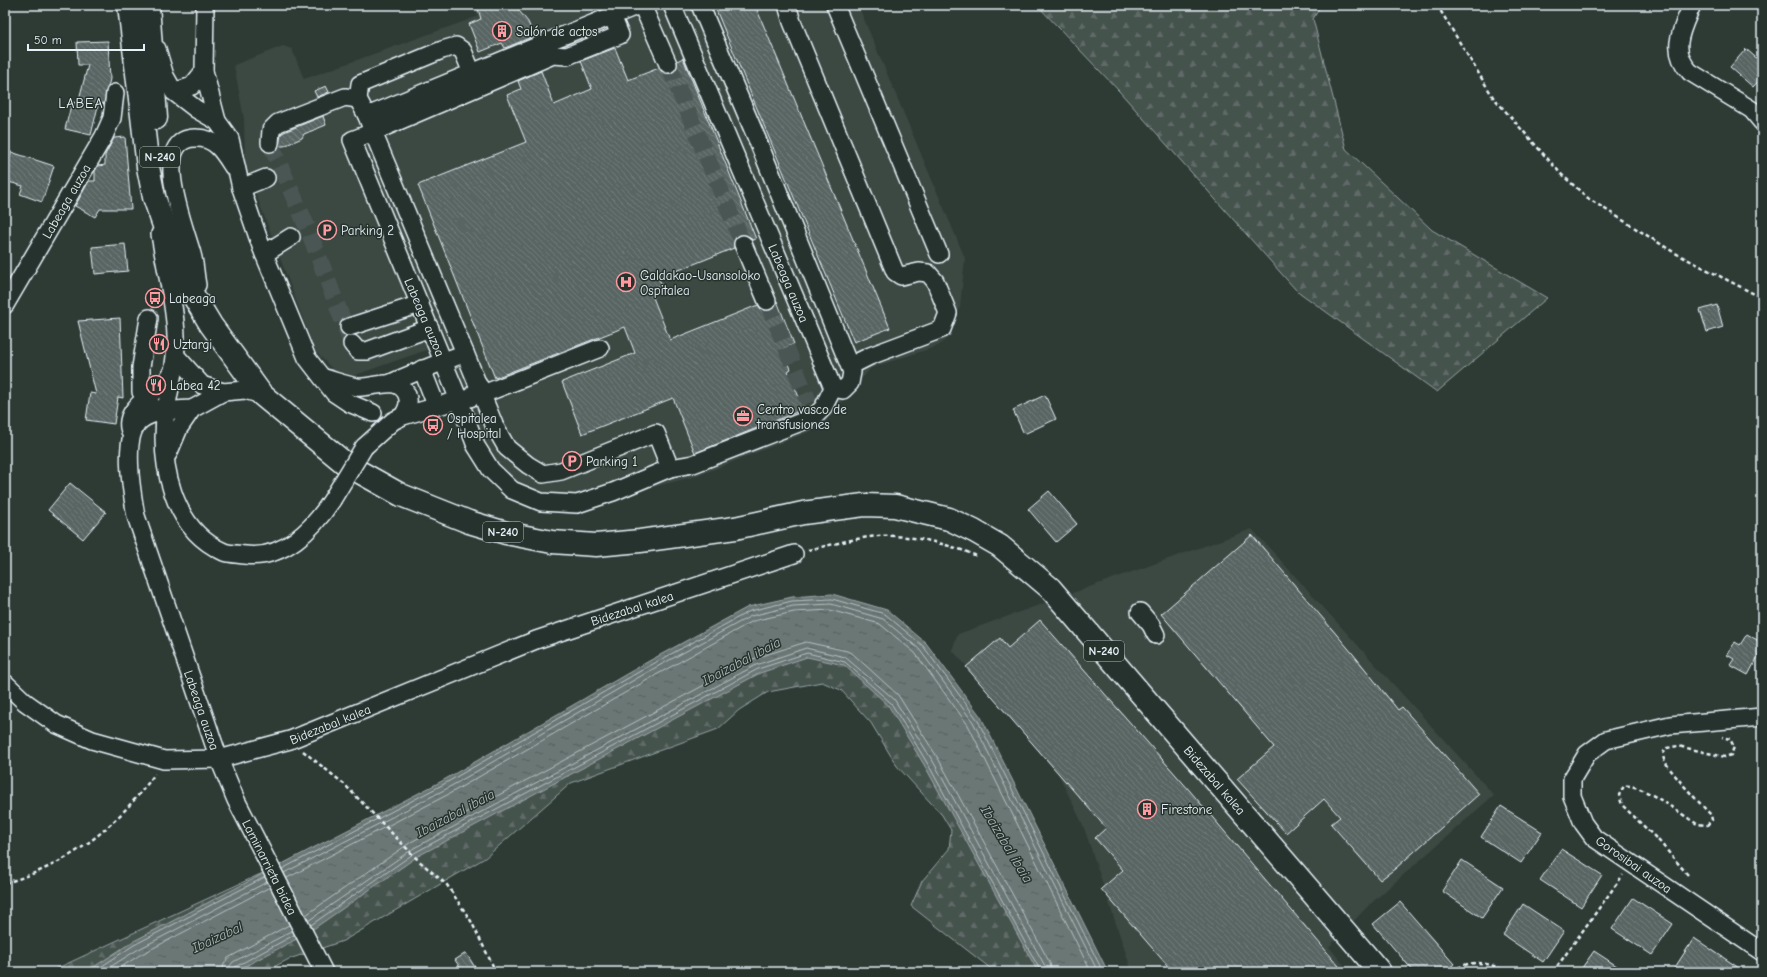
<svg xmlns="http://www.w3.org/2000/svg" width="1767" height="977" font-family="'Comic Neue',sans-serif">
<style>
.built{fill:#3b4843}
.forest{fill:url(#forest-firs);stroke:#96a2a3}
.water{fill:url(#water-ripples);stroke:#9da8a9}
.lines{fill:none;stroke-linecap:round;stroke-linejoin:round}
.shore{stroke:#b6c0c4;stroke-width:1}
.building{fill:url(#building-back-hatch);stroke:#e8f1f8}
.minor-tunnel{stroke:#4a5652;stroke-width:17;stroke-dasharray:17 8;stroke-linecap:butt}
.minor-casing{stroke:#e8f1f8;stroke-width:20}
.highway-casing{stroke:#e8f1f8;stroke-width:25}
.path{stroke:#e8f1f8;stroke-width:2.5;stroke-dasharray:4 3;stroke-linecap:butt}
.minor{stroke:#26332d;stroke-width:17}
.highway{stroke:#26332d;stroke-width:22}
.minor-bridge-casing{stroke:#e8f1f8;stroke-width:20;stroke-linecap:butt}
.minor-bridge{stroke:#26332d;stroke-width:17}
.labels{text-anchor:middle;stroke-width:3;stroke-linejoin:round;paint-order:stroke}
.shield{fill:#26332d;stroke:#aeb8bb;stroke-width:1}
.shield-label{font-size:12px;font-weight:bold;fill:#e8f1f8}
.poi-label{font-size:13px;fill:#e8f1f8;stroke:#26332d;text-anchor:start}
.street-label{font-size:13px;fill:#e8f1f8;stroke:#26332d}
.neighbourhood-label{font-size:14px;letter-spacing:1px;fill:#e8f1f8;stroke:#26332d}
.water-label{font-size:14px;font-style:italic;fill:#b0babd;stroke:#26332d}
</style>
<defs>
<pattern id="forest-firs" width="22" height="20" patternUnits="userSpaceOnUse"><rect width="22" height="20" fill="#45524e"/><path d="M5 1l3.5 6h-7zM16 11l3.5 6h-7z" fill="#606b68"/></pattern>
<pattern id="water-ripples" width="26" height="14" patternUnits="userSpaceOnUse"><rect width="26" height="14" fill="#6b7775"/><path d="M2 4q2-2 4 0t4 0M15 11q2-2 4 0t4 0" fill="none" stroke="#586060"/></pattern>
<pattern id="building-back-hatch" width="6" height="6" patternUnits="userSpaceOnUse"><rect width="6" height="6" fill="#596563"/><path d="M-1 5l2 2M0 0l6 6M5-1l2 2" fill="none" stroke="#717c7a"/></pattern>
</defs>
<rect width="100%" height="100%" fill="#2e3b35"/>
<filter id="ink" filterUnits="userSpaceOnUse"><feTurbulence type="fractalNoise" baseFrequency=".025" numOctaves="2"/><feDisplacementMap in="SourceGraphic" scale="8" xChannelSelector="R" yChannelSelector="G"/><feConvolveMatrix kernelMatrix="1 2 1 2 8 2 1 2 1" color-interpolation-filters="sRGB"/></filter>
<g filter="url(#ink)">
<!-- built -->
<g class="built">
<path d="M474,5H858L965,258L960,307L948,338L938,346L871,368L821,427L697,476L653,487L578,515L535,511L506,498L465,450L461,422L432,348L350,377L336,373L315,351L245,165L244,119L234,65L283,46L292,49L304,79L468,20L478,16Z"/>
<path d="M1252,529L1494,795L1367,907L1329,947L1350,972H1132L1083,825L1051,759L952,650L958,634Z"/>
</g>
<!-- forest -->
<g class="forest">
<path d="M1037,5H1321L1313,19L1346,149L1432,230L1547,298L1437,392L1296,290L1119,91Z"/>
<path d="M824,601L1076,972H995L911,906L922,881L949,849L951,830L942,815L897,766L871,723L841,690L822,682L768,692L739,710L718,729L571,783L485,858L343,941L289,959L264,972H49L511,758Z"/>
</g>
<!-- water -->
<path class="water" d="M832,594L887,610L926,643L981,717L1108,972H1038L926,768L888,705L844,665L807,657L760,673L418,856L306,934L234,972H86L132,942L442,781L649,661L748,607L792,597Z"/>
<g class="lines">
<!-- shore -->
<g class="shore">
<path d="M282,869L444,784L651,665L750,611L792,601L832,599L885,614L923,646L977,719L1103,972"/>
<path d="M284,873L446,789L653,669L751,616L793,606L831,604L883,619L919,649L973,722L1098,972"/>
<path d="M287,878L449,794L656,675L753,621L794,612L830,610L880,624L915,653L968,725L1091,972"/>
<path d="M306,915L411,842L753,659L806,642L847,651L853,654L898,695L939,760L1050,963L1052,972"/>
<path d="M308,921L414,848L756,665L806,648L845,657L894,699L934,763L1045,966L1046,972"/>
<path d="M311,925L416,852L758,669L807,653L845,662L891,703L929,766L1041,972"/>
<path d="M93,972L134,945L265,877"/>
<path d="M102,972L137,950L267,882"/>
<path d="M113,972L140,955L270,887"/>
<path d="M222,972L224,964L228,958L289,925"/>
<path d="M228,972L229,967L233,962L292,931"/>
<path d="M233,972L235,967L294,935"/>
</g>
</g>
<!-- building -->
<g class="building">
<path d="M477,5H511L516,7L528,22L534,36L505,48L502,43L480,52L469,24L481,19Z"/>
<path d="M714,5H755L890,328L854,342Z"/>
<path d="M108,41L110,79L104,104L99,102L91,135L65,129L72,102L78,103L88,65H78L77,42Z"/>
<path d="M615,48L628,80L659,68L662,72L672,73L676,70L677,61L683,58L756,239L752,240L749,236L740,235L735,238L734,248L659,278L662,286L650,290L670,340L758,305L761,309L770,310L775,307L777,301L794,344L783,349L791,369L788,371L804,409L695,453L673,398L582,434L562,382L635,353L625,327L495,378L418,185L526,142L507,95L521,89L518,81L541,71L554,105L592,89L581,61Z"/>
<path d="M1746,49L1762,63V77L1753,87L1730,67Z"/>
<path d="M326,86L329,92L317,97L314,91Z"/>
<path d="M323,116L326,125L304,134L302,138L284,146H279L281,134L284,132Z"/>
<path d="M125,137L131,209H100L95,217L75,206L89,181H95V171L98,166L105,165V155L114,138Z"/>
<path d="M11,152L54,166L42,202L20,194L23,186L5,181Z"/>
<path d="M125,244L128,271L95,274L92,247Z"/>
<path d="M1717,305L1723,327L1707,332L1700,310Z"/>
<path d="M120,318L123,398L118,397L114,424L86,420L90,393L96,394L78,321Z"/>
<path d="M1045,395L1056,419L1024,434L1013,410Z"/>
<path d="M70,483L106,512L83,539L48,510Z"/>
<path d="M1049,491L1077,524L1056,542L1028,509Z"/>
<path d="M1252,535L1353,654L1398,710L1402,707L1479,794L1396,868L1380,880L1331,824L1340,817L1324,799L1286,833L1237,779L1274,747L1161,614Z"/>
<path d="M1040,620L1190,791L1344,972H1173L1101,889L1123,870L1095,838L1106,828L966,667L1000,638L1008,648Z"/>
<path d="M1747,634L1762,643V649L1748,675L1730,665L1734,659L1727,655L1735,642L1740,645Z"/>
<path d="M1501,806L1542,832L1521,863L1481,837Z"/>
<path d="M1561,849L1602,875L1581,907L1540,880Z"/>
<path d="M1462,860L1503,887L1482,918L1442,891Z"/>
<path d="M1633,898L1673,924L1652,955L1612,929Z"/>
<path d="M1400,902L1454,964L1445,972H1414L1373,924Z"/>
<path d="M1523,904L1564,931L1543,962L1503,935Z"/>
<path d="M1694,938L1745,972H1672Z"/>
<path d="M1594,951L1626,972H1579Z"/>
<path d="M466,953L478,972H463L455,960Z"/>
</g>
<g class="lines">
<!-- minor-tunnel -->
<g class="minor-tunnel">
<path d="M668,64L743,244"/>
<path d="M270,143L308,229L351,342"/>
<path d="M767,301L809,403"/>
</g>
<!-- minor casing -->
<g class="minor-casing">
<g id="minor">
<path d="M205,5L204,71L217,121"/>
<path d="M642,5L668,64"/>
<path d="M700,5L757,139L852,372L850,383L843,390L833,388"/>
<path d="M787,5L792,22L895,272L901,276L919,272L928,273L935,281L948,313L942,329L870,356L850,366"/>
<path d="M835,5L939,254"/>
<path d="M1692,5C1682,29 1669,50 1690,72L1752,110L1762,122"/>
<path d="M612,16L620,35L567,56L553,55L373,132L367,116L377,112L547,42C578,30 609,17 639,5"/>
<path d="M157,49L165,76L174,92L196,109L217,121L230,139L241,188L262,249L307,358L334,393L349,403L373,413"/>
<path d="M174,92L192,86L204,71"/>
<path d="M367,116L358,99L360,84L442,50L456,46L463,51L472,73"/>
<path d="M270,143L271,130L278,123L345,97L358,99"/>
<path d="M241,188L266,178"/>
<path d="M160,234C165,268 175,301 176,336C177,361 170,385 166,410C159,461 171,529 224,552C230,554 238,554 245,555C283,560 313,529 332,500"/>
<path d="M743,244L767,301"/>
<path d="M264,254L291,237"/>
<path d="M197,285C195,275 195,264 192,254C186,230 147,136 197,138C216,138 224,153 233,167"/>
<path d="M5,305L104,136L112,118L115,93"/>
<path d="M149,318L141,367V392L158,413"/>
<path d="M349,327L420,304"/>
<path d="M352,344L358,351H367L430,328"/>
<path d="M465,353L495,427L507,448L528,465L543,474L561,471L656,433L670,468L613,492L577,504L541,502L512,490L491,470L476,446L459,400L470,398L480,387"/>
<path d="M176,356L202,385L223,392L245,390L262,395"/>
<path d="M422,369L436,405"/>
<path d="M324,378C335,381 346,385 357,387C373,389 398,374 407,395C410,403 407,409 403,416"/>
<path d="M483,394L600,348"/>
<path d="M192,409C177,410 154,410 141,420C121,435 132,494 136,516L219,759L236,800L324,972"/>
<path d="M130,431C122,409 154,394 166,381C169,378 171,374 173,371"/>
<path d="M364,447L393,421L403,416L459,400L352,140L373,132L465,353C440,363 415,372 391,383"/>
<path d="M168,454L179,428L192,409L223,392"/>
<path d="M670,468L693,464L814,417L823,408L833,388L672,5"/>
<path d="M1140,612L1151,625L1156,635"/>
<path d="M5,683L25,702L56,724L92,740L164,760L219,759L290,740L536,640L794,554"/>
<path d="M1762,717L1670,725L1606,740L1587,754L1572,779V796L1583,823L1594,838L1762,952"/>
</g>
</g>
<!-- highway casing -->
<g class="highway-casing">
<g id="highway">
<path d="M129,5L148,167L154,197L182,277L211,325L262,395L347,465L401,495L469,522L506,533L552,542L596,545L640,541L735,528L803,513L864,505L895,506L949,519L974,531L1000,546L1050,588L1380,972"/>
<path d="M148,5L156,118"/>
</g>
</g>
<!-- path -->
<g class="path">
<path d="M1437,5L1493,97L1561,174L1589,199L1675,253L1762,298"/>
<path d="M808,550C831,545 855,538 878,536C909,534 949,544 977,556"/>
<path d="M303,751L344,784L418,860L447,885L471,921L496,972"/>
<path d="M1688,875L1659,841L1622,805L1619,795L1624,786C1640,782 1682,815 1697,824L1707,825L1712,820L1711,815C1702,805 1664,767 1663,756C1663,752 1665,750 1667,748L1678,746L1725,757L1731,755L1734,747L1730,739L1722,737"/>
<path d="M5,883C70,865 115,828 155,774"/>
<path d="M1452,972C1471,958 1488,962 1507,972"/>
<path d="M1553,972L1623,875"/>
</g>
<!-- minor -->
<use href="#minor" class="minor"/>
<!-- highway -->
<use href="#highway" class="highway"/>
<!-- minor-bridge casing -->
<g class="minor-bridge-casing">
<path id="minor-bridge" d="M332,500L364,447"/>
</g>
<!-- minor-bridge -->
<use href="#minor-bridge" class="minor-bridge"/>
</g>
</g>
<!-- icons -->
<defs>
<g id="building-ring" transform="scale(1)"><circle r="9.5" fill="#26332d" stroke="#ff9aa2" stroke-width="1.5"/><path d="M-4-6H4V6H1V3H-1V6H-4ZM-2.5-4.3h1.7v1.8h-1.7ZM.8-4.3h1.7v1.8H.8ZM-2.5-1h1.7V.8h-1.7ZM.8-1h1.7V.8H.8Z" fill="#ff9aa2"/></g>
<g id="parking-ring" transform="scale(1)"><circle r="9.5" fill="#26332d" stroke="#ff9aa2" stroke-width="1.5"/><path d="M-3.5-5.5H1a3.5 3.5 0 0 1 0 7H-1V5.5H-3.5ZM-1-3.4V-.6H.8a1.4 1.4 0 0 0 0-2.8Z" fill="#ff9aa2"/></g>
<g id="hospital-ring" transform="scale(1)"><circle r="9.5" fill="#26332d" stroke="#ff9aa2" stroke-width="1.5"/><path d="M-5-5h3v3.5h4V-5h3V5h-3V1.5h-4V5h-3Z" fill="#ff9aa2"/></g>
<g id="bus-ring" transform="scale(1)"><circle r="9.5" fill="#26332d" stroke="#ff9aa2" stroke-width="1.5"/><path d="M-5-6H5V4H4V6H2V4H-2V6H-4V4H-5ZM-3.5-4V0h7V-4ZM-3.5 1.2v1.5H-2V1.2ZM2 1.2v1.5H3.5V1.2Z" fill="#ff9aa2"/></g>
<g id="restaurant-ring" transform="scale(1)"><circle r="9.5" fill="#26332d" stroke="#ff9aa2" stroke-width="1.5"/><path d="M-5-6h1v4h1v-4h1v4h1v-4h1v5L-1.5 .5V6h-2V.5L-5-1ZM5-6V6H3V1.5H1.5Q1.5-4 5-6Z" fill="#ff9aa2"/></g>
<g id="office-ring" transform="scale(1)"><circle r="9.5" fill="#26332d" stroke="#ff9aa2" stroke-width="1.5"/><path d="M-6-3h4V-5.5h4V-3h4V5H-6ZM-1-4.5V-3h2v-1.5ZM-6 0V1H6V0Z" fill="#ff9aa2"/></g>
</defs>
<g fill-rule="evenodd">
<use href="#building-ring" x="502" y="31"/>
<use href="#parking-ring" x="327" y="230"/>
<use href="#hospital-ring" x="626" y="282"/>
<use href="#bus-ring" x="155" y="298"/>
<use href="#restaurant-ring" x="159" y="344"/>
<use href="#restaurant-ring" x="156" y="385"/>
<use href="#office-ring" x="743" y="416"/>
<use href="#bus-ring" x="433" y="425"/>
<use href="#parking-ring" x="572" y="461"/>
<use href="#building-ring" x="1147" y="809"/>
</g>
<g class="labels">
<!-- shield labels -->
<g class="shield">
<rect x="140" y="147" width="40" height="20" rx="3"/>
<rect x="483" y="522" width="40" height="20" rx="3"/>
<rect x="1084" y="641" width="40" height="20" rx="3"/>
</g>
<g class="shield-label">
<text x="160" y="161">N-240</text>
<text x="503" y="536">N-240</text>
<text x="1104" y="655">N-240</text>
</g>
<!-- poi labels -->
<g class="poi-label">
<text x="516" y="36">Salón de actos</text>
<text x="341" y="235">Parking 2</text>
<text x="640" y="280">Galdakao-Usansoloko<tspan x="640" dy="15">Ospitalea</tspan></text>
<text x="169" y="303">Labeaga</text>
<text x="173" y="349">Uztargi</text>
<text x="170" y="390">Labea 42</text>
<text x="757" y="414">Centro vasco de<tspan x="757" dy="15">transfusiones</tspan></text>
<text x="447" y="423">Ospitalea<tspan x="447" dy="15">/ Hospital</tspan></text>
<text x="586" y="466">Parking 1</text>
<text x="1161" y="814">Firestone</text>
</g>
<!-- street labels -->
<g class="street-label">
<text transform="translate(66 201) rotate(-60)" y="5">Labeaga auzoa</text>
<text transform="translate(789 283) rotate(67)" y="5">Labeaga auzoa</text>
<text transform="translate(425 317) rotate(67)" y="5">Labeaga auzoa</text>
<text transform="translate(632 608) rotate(-18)" y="5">Bidezabal kalea</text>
<text transform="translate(202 710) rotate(71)" y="5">Labeaga auzoa</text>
<text transform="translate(330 724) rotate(-22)" y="5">Bidezabal kalea</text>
<text transform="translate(1215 780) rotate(49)" y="5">Bidezabal kalea</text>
<text transform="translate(1634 864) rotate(35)" y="5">Gorosibai auzoa</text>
<text transform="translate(270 867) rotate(63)" y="5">Laminarrieta bidea</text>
</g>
<!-- neighbourhood labels -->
<g class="neighbourhood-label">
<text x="81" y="108">LABEA</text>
</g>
<!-- water labels -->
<g class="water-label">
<text transform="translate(741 661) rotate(-28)" y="5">Ibaizabal ibaia</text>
<text transform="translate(455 813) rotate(-28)" y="5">Ibaizabal ibaia</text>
<text transform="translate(1007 844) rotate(59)" y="5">Ibaizabal ibaia</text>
<text transform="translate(217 937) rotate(-25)" y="5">Ibaizabal</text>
</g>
</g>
<!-- margin -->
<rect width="1767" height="977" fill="none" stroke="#26332d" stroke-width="20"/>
<rect x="10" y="10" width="1747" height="957" fill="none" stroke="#e8f1f8" stroke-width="1.5" filter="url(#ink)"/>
<!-- scale -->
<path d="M28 44v6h116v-6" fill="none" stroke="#e8f1f8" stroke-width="2"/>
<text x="34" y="44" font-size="12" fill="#e8f1f8" stroke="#26332d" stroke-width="3" paint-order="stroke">50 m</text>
</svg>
